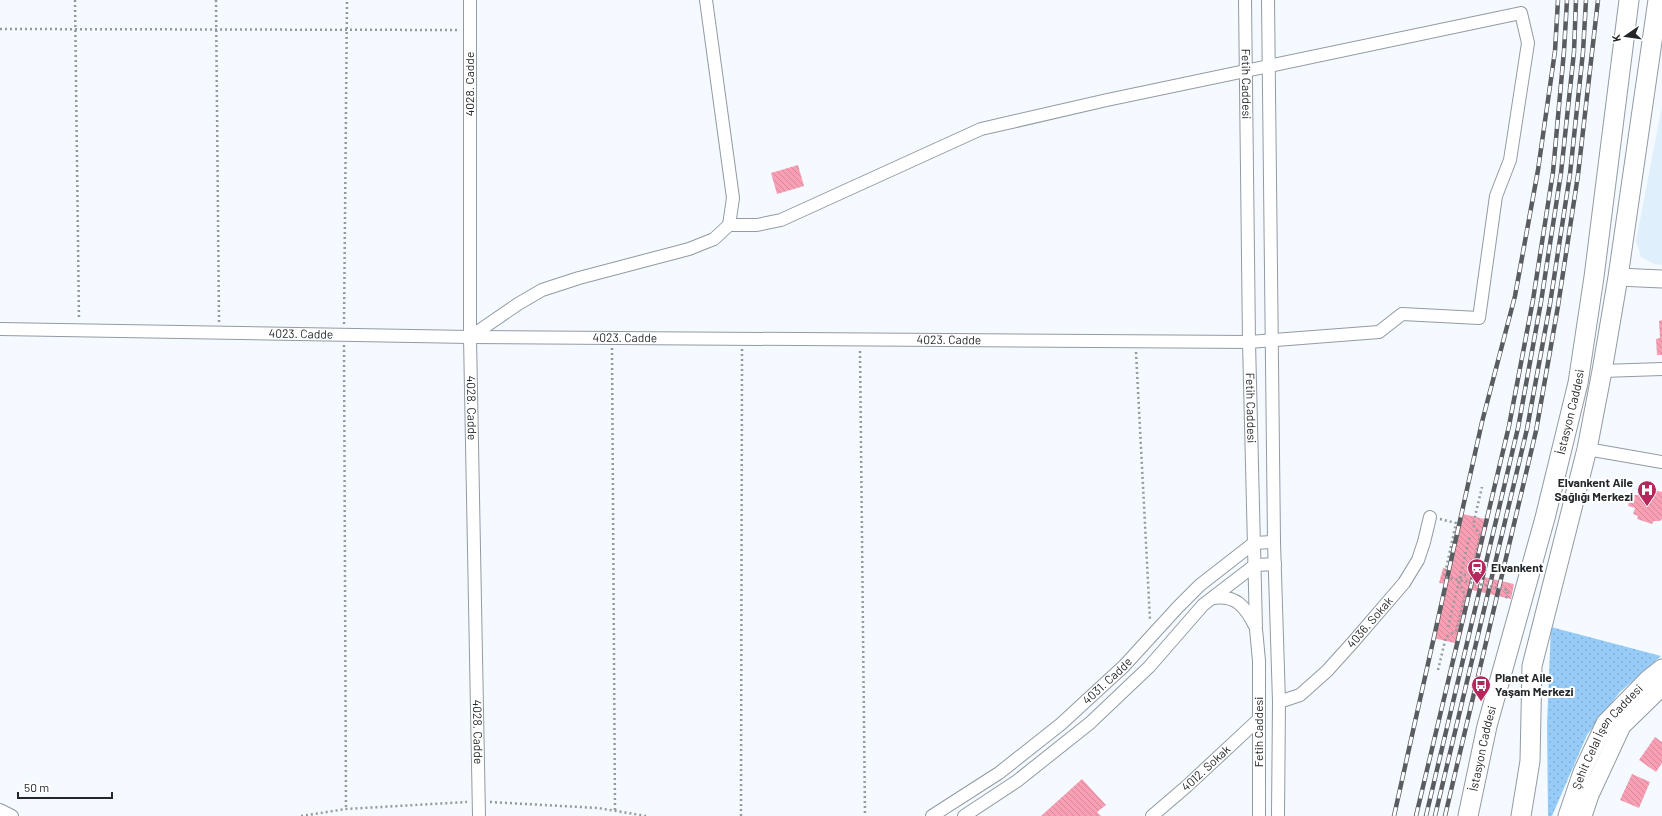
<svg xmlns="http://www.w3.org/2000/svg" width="1662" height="816" font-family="Barlow,sans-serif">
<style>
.built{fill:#e0effc}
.grass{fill:url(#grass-dots)}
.building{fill:url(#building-back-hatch)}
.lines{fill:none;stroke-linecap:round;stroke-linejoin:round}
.street-casing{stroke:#929ba2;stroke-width:14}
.secondary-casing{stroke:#929ba2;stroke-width:19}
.primary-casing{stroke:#929ba2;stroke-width:21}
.path{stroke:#94999d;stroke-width:2.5;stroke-dasharray:2 3;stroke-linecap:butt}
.street{stroke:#fff;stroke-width:12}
.secondary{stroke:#fff;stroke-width:17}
.primary{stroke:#fff;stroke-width:19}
.rail-casing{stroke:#595d61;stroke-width:4.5}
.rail{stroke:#fff;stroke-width:3;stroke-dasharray:9;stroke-linecap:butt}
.path-bridge{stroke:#94999d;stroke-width:2.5;stroke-dasharray:2 3;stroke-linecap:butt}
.labels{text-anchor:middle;stroke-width:4;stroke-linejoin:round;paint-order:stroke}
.street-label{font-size:12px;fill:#24272a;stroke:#fff}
.poi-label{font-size:12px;font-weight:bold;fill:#24272a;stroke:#fff;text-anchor:start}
</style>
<defs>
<pattern id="grass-dots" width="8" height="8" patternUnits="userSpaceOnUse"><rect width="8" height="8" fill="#96ccf7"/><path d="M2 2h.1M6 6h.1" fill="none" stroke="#81afd4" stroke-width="1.8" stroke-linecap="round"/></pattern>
<pattern id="building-back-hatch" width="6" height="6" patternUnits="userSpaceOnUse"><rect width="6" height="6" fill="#f89fb4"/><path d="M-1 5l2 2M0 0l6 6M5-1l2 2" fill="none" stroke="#d4899b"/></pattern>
</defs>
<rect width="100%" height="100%" fill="#f4faff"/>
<!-- built -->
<path class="built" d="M1662,106V265L1654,264L1641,257L1636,241Z"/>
<!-- grass -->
<path class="grass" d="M1551,627L1661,656L1620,692L1587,735L1552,816H1548L1547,724Z"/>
<!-- building -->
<g class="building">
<path d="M798,165L804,186L777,194L771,173Z"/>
<path d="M1662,320V355H1657L1656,339L1660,338L1659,321Z"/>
<path d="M1650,489L1662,492V519L1660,521H1654L1652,524L1637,519L1638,516L1633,514L1635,508L1628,506L1631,495H1639L1641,491H1649Z"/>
<path d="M1463,514L1489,520L1476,575L1514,584L1511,599L1472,590L1459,644L1433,638L1446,584L1439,583L1443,568L1450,570Z"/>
<path d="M1655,737L1662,742V763L1656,772L1639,760Z"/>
<path d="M1632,774L1650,782L1639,808L1620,800Z"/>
<path d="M1082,779L1106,805L1097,812L1101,816H1041Z"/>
</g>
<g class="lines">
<!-- street casing -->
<g class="street-casing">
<g id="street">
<path id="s1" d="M470,0V337L479,816"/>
<path id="s2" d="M1245,0L1249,342L1256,629L1259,661V816"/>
<path d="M1268,0L1274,542L1279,702L1278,816"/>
<path id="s3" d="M0,329L470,337L1249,342L1379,332L1402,314L1479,318L1496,196L1510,160L1528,43L1521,13L1107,100L981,129L781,220L757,225H729"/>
<path d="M470,337L518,304L542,290L579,278L689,249L714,239L729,225L733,198L706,0"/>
<path d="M1602,371L1662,369"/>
<path d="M1587,449L1662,462"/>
<path d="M1213,598C1236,595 1245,606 1255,626"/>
<path id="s4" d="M1279,702L1300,695L1327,671L1354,641L1404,583L1418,560L1424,542L1430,517"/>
<path d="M0,810L12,816"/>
<path id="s5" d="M932,816L999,773L1061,724L1124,666L1178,607L1200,585L1254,543L1274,542"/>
<path d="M964,816L1017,781L1090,723L1149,667L1203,605L1255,565L1275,564"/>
<path id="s6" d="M1152,816L1187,786L1259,719"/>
</g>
</g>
<!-- secondary casing -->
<g class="secondary-casing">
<g id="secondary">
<path d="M1618,277L1662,279"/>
<path id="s7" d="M1567,816L1582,772L1605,723L1648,679L1662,668"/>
<path d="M1583,816L1590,795L1622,726L1662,687"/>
</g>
</g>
<!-- primary casing -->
<g class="primary-casing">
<g id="primary">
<path id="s8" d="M1468,816L1487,726L1545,518L1578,383L1594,277L1629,0"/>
<path d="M1521,816L1530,761L1532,666L1587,449L1602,371L1618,277L1658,0"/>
</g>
</g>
<!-- path -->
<g class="path">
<path d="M75,0L79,320"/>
<path d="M216,0L219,323"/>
<path d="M0,29L459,30"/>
<path d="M344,324L347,0"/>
<path d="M344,345L346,809"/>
<path d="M612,348L615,811"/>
<path d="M860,351L865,816"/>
<path d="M1136,352L1150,620"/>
<path d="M1440,519L1456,523L1446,569"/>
<path d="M1460,578L1472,570L1480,535L1473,525L1482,487"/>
<path d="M1448,627L1470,535"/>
<path d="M1438,670L1446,637L1456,631L1465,595L1459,583"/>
<path d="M490,802L598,808L646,816"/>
<path d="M301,816L346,809L467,802"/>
<path d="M741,816L742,349"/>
</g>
<!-- street -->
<use href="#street" class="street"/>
<!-- secondary -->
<use href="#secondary" class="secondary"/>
<!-- primary -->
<use href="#primary" class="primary"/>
<!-- rail casing -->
<g class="rail-casing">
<g id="rail">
<path d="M1394,816L1482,422L1515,296L1538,170L1555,51L1558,0"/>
<path d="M1416,816L1509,426L1533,300L1553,172L1564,51L1567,0"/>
<path d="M1426,816L1518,428L1541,302L1561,173L1574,52L1576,0"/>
<path d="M1435,816L1527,429L1550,304L1570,174L1583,52L1586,0"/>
<path d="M1445,816L1536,431L1558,306L1578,175L1598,0"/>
</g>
</g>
<!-- rail -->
<use href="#rail" class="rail"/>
<!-- path-bridge -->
<path class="path-bridge" d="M1446,569L1444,577L1508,590L1506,599"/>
</g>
<!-- icons -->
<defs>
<g id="hospital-pin" transform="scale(1)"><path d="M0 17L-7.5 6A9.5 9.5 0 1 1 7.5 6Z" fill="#b6285d" stroke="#fff"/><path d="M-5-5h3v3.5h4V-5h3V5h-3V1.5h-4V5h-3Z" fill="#fff"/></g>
<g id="station-pin" transform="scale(1)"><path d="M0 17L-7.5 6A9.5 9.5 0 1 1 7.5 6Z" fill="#b6285d" stroke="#fff"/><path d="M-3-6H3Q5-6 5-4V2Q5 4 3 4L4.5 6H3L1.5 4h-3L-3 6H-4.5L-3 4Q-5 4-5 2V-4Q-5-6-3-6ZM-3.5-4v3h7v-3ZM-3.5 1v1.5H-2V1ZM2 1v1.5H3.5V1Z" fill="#fff"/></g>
<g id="bus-pin" transform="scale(1)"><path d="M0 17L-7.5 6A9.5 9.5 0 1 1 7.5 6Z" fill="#b6285d" stroke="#fff"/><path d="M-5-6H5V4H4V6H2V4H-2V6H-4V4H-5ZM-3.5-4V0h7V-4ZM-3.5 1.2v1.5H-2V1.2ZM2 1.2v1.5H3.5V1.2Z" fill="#fff"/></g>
</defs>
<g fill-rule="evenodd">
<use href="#hospital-pin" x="1647" y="490"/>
<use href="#station-pin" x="1477" y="568"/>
<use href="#bus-pin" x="1481" y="685"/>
</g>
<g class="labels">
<!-- street labels -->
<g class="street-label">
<text transform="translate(470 84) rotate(-90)" y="4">4028. Cadde</text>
<text dy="4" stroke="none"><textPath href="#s2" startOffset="84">Fetih Caddesi</textPath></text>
<text dy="4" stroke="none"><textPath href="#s3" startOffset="301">4023. Cadde</textPath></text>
<text dy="4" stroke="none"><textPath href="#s3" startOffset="625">4023. Cadde</textPath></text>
<text dy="4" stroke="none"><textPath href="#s3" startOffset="949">4023. Cadde</textPath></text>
<text dy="4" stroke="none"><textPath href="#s1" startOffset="408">4028. Cadde</textPath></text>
<text dy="4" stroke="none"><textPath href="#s2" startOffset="408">Fetih Caddesi</textPath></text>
<text dy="4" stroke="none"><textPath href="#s8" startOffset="417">İstasyon Caddesi</textPath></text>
<text dy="4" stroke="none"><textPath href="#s4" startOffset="123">4036. Sokak</textPath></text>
<text dy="4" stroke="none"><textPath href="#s5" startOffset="222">4031. Cadde</textPath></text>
<text dy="4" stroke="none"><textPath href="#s1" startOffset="732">4028. Cadde</textPath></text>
<text transform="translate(1259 732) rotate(-90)" y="4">Fetih Caddesi</text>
<text dy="4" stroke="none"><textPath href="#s7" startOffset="90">Şehit Celal İşen Caddesi</textPath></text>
<text dy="4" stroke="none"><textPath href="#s8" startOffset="69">İstasyon Caddesi</textPath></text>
<text dy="4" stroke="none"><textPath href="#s6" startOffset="72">4012. Sokak</textPath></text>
</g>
<!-- poi labels -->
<g class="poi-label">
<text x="1633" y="487" text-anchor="end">Elvankent Aile<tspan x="1633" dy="14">Sağlığı Merkezi</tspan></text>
<text x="1491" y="572">Elvankent</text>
<text x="1495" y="682">Planet Aile<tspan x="1495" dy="14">Yaşam Merkezi</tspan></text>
</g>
</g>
<!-- north arrow -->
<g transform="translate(1626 36) rotate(257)" stroke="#ffffff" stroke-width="3" paint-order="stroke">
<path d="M0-3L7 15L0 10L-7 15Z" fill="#24272a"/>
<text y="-6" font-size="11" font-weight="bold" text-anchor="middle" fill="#24272a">K</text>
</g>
<!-- scale -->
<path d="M18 792v6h94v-6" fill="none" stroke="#24272a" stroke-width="2"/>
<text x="24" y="792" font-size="12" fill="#24272a" stroke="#ffffff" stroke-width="3" paint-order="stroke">50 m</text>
</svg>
